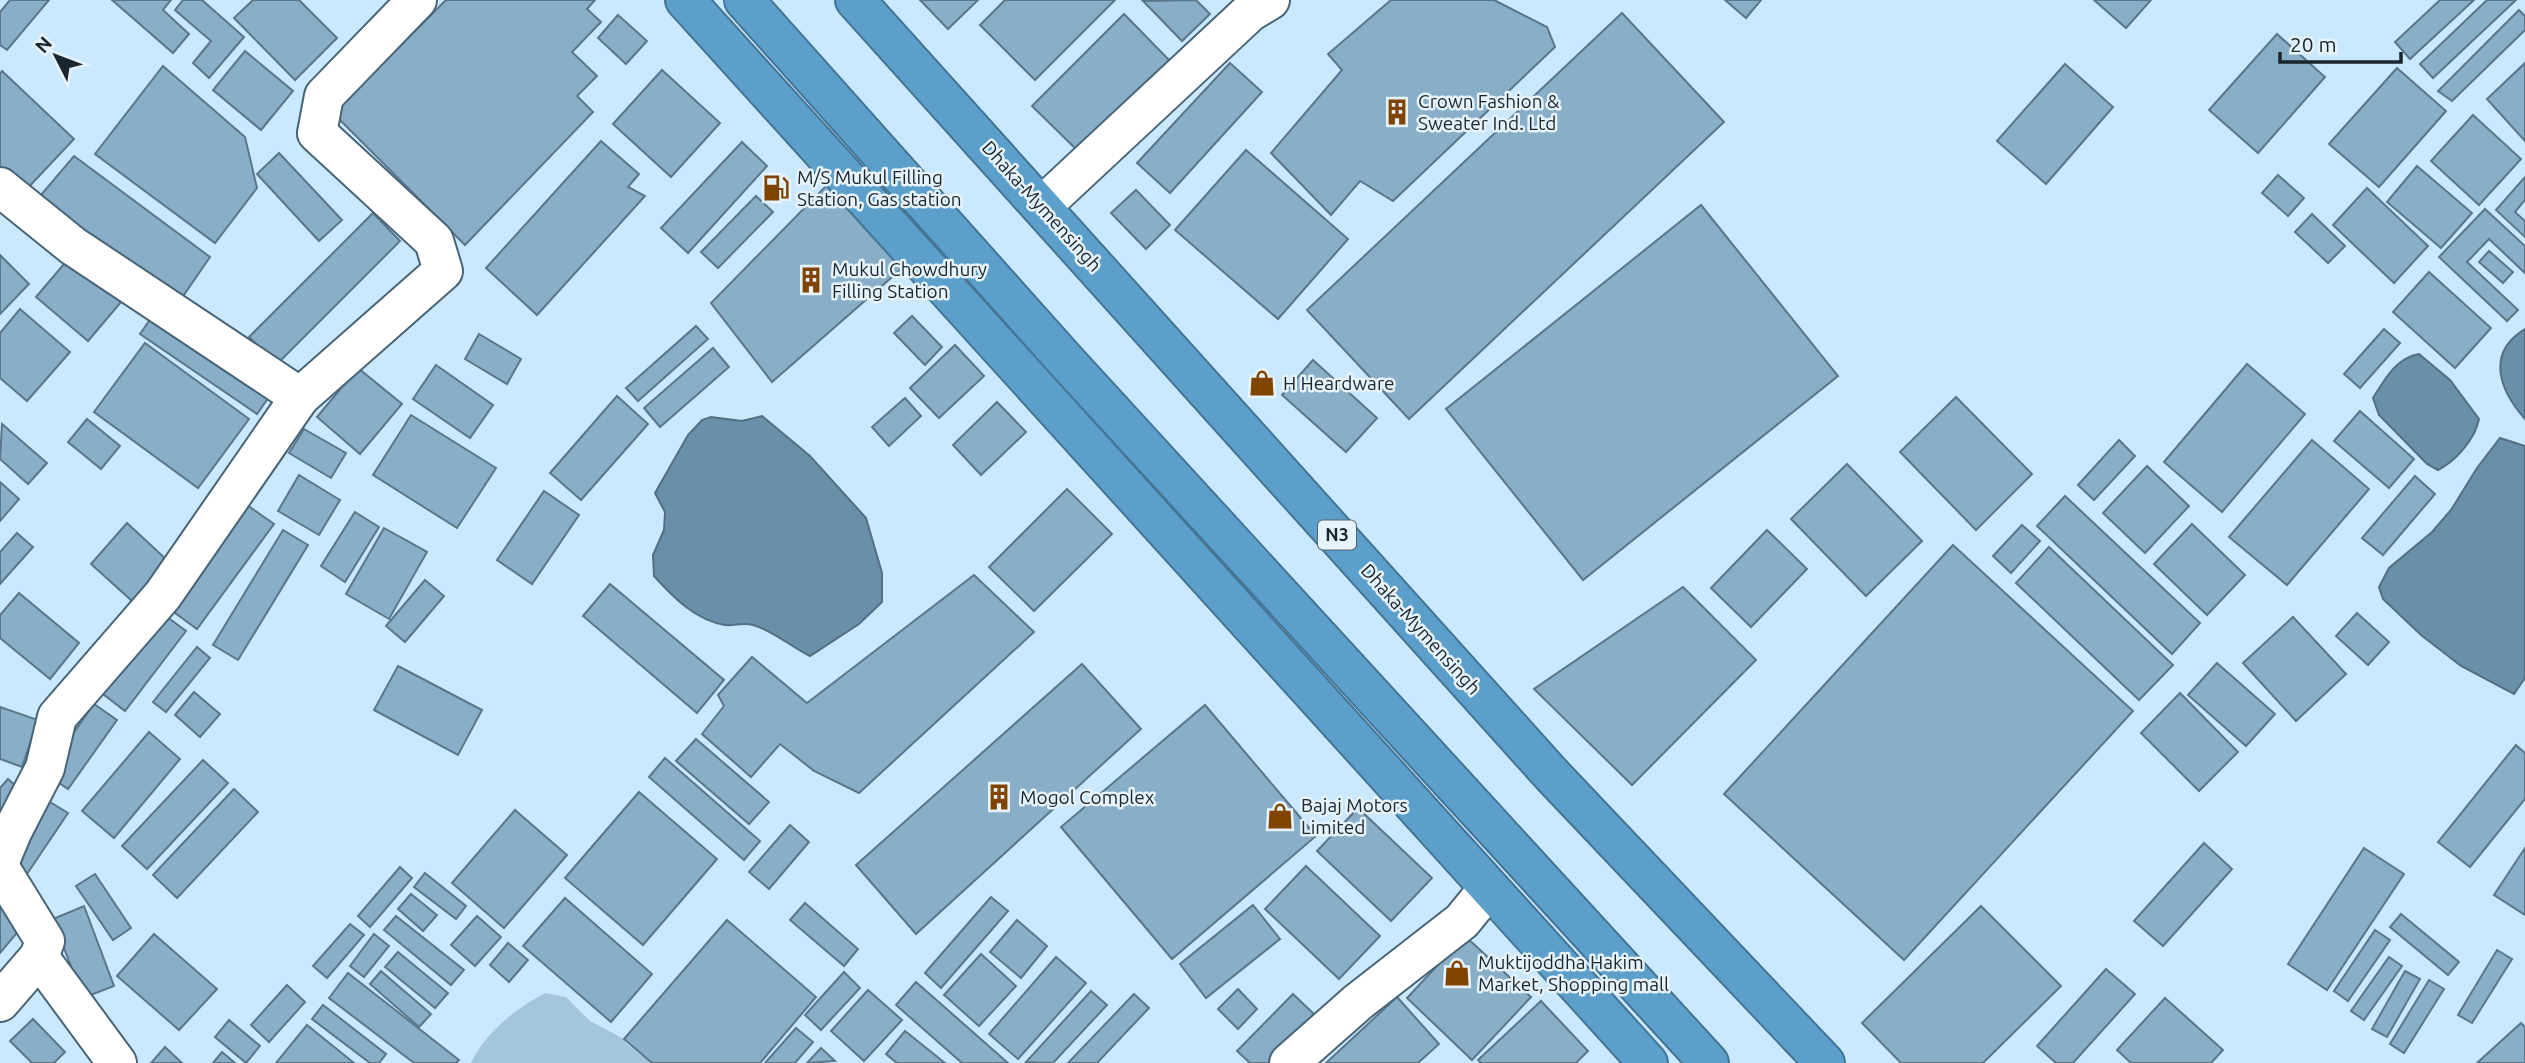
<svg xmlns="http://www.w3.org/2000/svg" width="2525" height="1063" font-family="Ubuntu,sans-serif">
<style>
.green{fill:#a5c5db}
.water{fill:#6a8fa8;stroke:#526f83;stroke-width:2}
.building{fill:#88aec8;stroke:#5a7689;stroke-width:2}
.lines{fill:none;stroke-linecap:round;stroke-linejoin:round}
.street-casing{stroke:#486476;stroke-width:42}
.highway-casing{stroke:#447493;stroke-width:42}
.street{stroke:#fff;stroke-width:38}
.highway{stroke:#5b9fca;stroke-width:38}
.labels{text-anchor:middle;stroke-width:5;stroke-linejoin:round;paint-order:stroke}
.shield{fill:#e6f3fb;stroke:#57636b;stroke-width:2}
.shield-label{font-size:18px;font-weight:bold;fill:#1a252d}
.poi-label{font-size:19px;fill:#1a252d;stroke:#e6f3fb;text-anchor:start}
.street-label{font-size:19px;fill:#1a252d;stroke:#e6f3fb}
</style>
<rect width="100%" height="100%" fill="#cae8fe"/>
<!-- green -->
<path class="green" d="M545,993L566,997L590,1021L624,1039L626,1043L651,1063H471C487,1031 514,1010 545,993Z"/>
<!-- water -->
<g class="water">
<path d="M2525,329V419C2500,391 2485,353 2525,329Z"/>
<path d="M2419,354L2450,380L2479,419C2475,439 2456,461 2438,470L2427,464L2379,415L2373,398C2385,379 2396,358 2419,354Z"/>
<path d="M762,416L810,456L866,518L882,573V602L859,624L810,656C791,647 774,631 753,625C744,622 734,626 725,625C695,620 673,597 654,576L653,555L664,530L665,512L655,493L688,435L702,420L711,417L742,421Z"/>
<path d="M2500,438L2525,446V678L2514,694L2461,666L2421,635L2383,599L2379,587L2389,568L2432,532L2451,510L2477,468Z"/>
</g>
<!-- building -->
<g class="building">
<path d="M10,0H49L7,50L0,45V12Z"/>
<path d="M112,0H171L163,10L189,34L173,53Z"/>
<path d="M183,0H202L244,37L209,78L193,63L211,41L175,10Z"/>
<path d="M253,0H299L337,38L295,80L234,18Z"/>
<path d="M446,0H595L587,9L601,22L572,52L597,76L577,96L593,112L465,245L333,113Z"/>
<path d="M920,0H978L948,29Z"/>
<path d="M1005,0H1115L1035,80L980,25Z"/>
<path d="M1196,0L1210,14L1182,41L1143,1Z"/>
<path d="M1391,0H1494L1547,27L1555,47L1393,201L1360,181L1331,215L1271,153L1342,70L1328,54Z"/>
<path d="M1725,0H1761L1746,18Z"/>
<path d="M2094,0H2151L2126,28Z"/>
<path d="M2440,0H2474L2410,59L2395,42Z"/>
<path d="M2487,0H2516L2433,78L2420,64Z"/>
<path d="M2519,10L2525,16V30L2452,101L2438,91Z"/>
<path d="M1622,13L1724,122L1409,419L1307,310Z"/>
<path d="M1124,14L1171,62L1080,153L1032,106Z"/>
<path d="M618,15L647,41L626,64L598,38Z"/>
<path d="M2277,34L2325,77L2258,153L2209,110Z"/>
<path d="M245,51L293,91L261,130L213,90Z"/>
<path d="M1230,63L1262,92L1170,193L1137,163Z"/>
<path d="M2525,63V141L2487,99Z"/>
<path d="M2065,64L2113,107L2046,184L1997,141Z"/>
<path d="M163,66L245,137L257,188L215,243L95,154Z"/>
<path d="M2397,68L2446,111L2379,187L2329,144Z"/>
<path d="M662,70L720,123L671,177L613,124Z"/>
<path d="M2,71L74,139L24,192L0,170V74Z"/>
<path d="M2473,115L2521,159L2479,205L2431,161Z"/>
<path d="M601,141L639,174L628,187L645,196L537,315L486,268Z"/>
<path d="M742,142L767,166L688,253L661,228Z"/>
<path d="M1246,150L1348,239L1278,319L1175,230Z"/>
<path d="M279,153L342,220L319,241L257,174Z"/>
<path d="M74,156L210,257L179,302L35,202Z"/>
<path d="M2417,166L2472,213L2441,248L2387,202Z"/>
<path d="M2278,175L2304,198L2288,216L2262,193Z"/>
<path d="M2525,177V200L2515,212L2525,221V237L2496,210Z"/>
<path d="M827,185L915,257L772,382L711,303Z"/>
<path d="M2367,188L2428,246L2394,283L2333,225Z"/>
<path d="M1136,190L1170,225L1146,249L1111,213Z"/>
<path d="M756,196L773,212L718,268L701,252Z"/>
<path d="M1701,205L1838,376L1583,580L1446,409Z"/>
<path d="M2485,209L2525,246V273L2489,239L2467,262L2518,310L2507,321L2439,257Z"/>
<path d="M373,213L400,241L277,364L249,337Z"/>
<path d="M2312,214L2345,246L2328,263L2295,232Z"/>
<path d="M2489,251L2513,272L2503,283L2479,262Z"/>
<path d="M0,255L29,284L0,314Z"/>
<path d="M70,257L121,302L88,341L36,297Z"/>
<path d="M2429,272L2491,328L2455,368L2393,312Z"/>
<path d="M20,309L70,352L27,401L0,378V333Z"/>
<path d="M154,314L271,394L257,414L140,334Z"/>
<path d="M912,316L942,347L925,365L894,333Z"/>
<path d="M696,326L708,339L638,401L626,388Z"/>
<path d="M2384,329L2400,343L2360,388L2344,374Z"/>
<path d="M479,334L521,359L507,384L465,359Z"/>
<path d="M145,343L249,419L198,488L94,412Z"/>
<path d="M955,345L984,376L939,418L910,388Z"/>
<path d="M713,348L729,367L660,427L644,408Z"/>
<path d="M1313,360L1377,418L1346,452L1282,395Z"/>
<path d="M2247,364L2305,414L2222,512L2164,462Z"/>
<path d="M436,365L493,405L470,438L413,399Z"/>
<path d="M358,368L402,404L360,454L317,417Z"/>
<path d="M617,396L648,424L581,500L550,473Z"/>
<path d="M1956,397L2032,474L1976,530L1900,452Z"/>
<path d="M905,398L921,416L889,446L872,427Z"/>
<path d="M997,402L1026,432L981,475L953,445Z"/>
<path d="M2360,411L2414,459L2389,488L2334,441Z"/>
<path d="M411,415L496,468L457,528L373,475Z"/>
<path d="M87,419L120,446L101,469L68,442Z"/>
<path d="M2,424L47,463L28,484L0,459Z"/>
<path d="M304,429L346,453L331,478L289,453Z"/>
<path d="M2119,440L2135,456L2094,500L2078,485Z"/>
<path d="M2312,440L2369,489L2287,585L2229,537Z"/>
<path d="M1847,464L1922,541L1866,596L1791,519Z"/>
<path d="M2147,466L2189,506L2145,553L2103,513Z"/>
<path d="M299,475L340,500L319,535L278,511Z"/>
<path d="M2415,476L2435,494L2383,555L2362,538Z"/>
<path d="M0,482L19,499L0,521Z"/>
<path d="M1067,489L1112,534L1034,611L989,567Z"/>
<path d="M544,491L579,515L532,584L497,560Z"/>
<path d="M2065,496L2200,623L2172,654L2037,526Z"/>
<path d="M247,505L274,524L197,629L171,610Z"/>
<path d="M355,512L379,527L345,582L321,566Z"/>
<path d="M127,523L168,561L132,601L91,564Z"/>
<path d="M2192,524L2245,575L2207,615L2154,564Z"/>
<path d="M2022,525L2040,541L2011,573L1993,556Z"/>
<path d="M384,528L427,552L389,619L346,594Z"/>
<path d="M283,530L308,545L238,660L213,645Z"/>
<path d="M1767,530L1807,569L1751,627L1711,588Z"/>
<path d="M17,533L33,547L0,584V552Z"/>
<path d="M1953,545L2133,711L1904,960L1724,794Z"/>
<path d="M2049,547L2173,665L2139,700L2016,583Z"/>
<path d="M974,575L1034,632L859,793L814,771L780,744L751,777L702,734L724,706L718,695L752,657L807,703Z"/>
<path d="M425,580L444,596L405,642L386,626Z"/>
<path d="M610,584L724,680L697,713L583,616Z"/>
<path d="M1683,587L1756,660L1632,785L1534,689Z"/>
<path d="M19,593L79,643L50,679L0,638V615Z"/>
<path d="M2357,613L2389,642L2368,665L2336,636Z"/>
<path d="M163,614L186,631L125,711L103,694Z"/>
<path d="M2293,617L2346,674L2296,721L2243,663Z"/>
<path d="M197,647L210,658L166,712L153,702Z"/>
<path d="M2217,663L2275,714L2246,746L2188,695Z"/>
<path d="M1082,664L1141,729L916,934L856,865Z"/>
<path d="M398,666L482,710L458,755L374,710Z"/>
<path d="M194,692L220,714L200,737L175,715Z"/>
<path d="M2180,693L2238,752L2199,791L2141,733Z"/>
<path d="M94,704L117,720L68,789L45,773Z"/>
<path d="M1205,705L1316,836L1172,959L1061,827Z"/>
<path d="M0,707L38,720L22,767L0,759Z"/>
<path d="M149,732L180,759L114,838L82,811Z"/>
<path d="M696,739L769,802L749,824L676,761Z"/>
<path d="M2516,745L2525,753V799L2470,867L2438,842Z"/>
<path d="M665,758L760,841L744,860L649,777Z"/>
<path d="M203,760L228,783L147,869L122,846Z"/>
<path d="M8,779L22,791L0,816V788Z"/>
<path d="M234,789L258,812L177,898L153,875Z"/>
<path d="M639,792L717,859L643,945L565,878Z"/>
<path d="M50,802L68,813L25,877L7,866Z"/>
<path d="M1358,808L1432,878L1391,921L1317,851Z"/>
<path d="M515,810L567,855L504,928L452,883Z"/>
<path d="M790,825L809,842L769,889L749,872Z"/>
<path d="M2204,843L2232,869L2163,946L2134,921Z"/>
<path d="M2364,848L2404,874L2327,990L2288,964Z"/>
<path d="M2525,848V915L2494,895Z"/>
<path d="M1306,866L1380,936L1339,979L1265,909Z"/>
<path d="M400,867L412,878L370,927L358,916Z"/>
<path d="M425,873L466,906L456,919L414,887Z"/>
<path d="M95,874L131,928L113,940L76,886Z"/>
<path d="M411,894L437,915L423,931L398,909Z"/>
<path d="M991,897L1008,911L941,988L925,973Z"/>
<path d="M565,898L652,974L611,1022L523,946Z"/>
<path d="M0,899L27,921L0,953Z"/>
<path d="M805,903L858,949L844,966L790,920Z"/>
<path d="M1253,905L1280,939L1206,998L1180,964Z"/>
<path d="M84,906L114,986L83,998L53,919Z"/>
<path d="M1981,906L2061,986L1983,1063H1901L1862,1023Z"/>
<path d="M2401,914L2459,962L2448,975L2390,927Z"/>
<path d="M396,916L464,970L451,985L384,930Z"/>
<path d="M477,916L501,937L475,966L451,945Z"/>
<path d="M727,920L816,997L760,1063H652L624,1039Z"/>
<path d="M1017,920L1047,946L1021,978L990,952Z"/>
<path d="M350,924L364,935L327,978L313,966Z"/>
<path d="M2375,930L2390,940L2348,1001L2334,991Z"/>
<path d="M154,934L217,989L179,1030L117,976Z"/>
<path d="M374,934L389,946L364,977L350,966Z"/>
<path d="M1465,936L1531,997L1472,1060L1407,998Z"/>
<path d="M508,943L528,960L509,982L490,965Z"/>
<path d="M2497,950L2512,959L2472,1023L2458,1015Z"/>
<path d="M398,952L448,993L435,1008L385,967Z"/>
<path d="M981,954L1016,986L979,1026L944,995Z"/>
<path d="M1056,957L1086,983L1018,1059L989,1034Z"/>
<path d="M2389,957L2402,966L2364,1020L2351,1011Z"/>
<path d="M2106,969L2135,994L2073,1063H2056L2037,1046Z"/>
<path d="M381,971L431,1014L419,1027L370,984Z"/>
<path d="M2405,971L2420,979L2387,1037L2372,1029Z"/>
<path d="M844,972L860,988L821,1030L805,1015Z"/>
<path d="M348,973L459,1060L456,1063H414L329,998Z"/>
<path d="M2429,980L2444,989L2404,1053L2390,1044Z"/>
<path d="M916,982L1008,1063H962L896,1005Z"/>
<path d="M287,985L305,1002L269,1042L251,1025Z"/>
<path d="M1238,989L1257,1009L1238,1029L1218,1009Z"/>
<path d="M868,990L902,1020L864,1061L831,1031Z"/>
<path d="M1091,991L1107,1005L1053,1063L1026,1062Z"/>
<path d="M1134,994L1149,1008L1097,1063H1068Z"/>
<path d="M1293,994L1317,1017L1272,1063H1250L1237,1051Z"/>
<path d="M1397,997L1439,1044L1418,1063H1326Z"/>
<path d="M2165,998L2223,1050L2211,1063H2131L2117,1050Z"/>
<path d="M1541,1001L1588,1051L1576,1063H1481L1478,1060Z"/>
<path d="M323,1005L386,1054L379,1063H370L312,1019Z"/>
<path d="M33,1019L65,1052L54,1063H32L10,1041Z"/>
<path d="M229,1020L260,1046L246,1063L215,1037Z"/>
<path d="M2521,1023L2525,1027V1063H2477Z"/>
<path d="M307,1025L354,1063H276Z"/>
<path d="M796,1028L813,1042L795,1063H765Z"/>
<path d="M905,1031L945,1063H897L886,1054Z"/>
<path d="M165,1047L182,1063H151Z"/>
<path d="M821,1048L835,1061L807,1063Z"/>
<path d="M222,1052L235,1063H213Z"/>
</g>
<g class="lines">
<!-- street casing -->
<g class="street-casing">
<g id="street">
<path d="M0,187L73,246L300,397"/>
<path d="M1042,206L1250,12L1270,0"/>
<path d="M0,861L13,830L45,768L57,717L163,595L300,397L443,271L434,241L317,133L324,96L417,0"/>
<path d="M0,868L45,941L39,957L0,1002"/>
<path d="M39,957L117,1063"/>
<path d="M1289,1063L1358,1002L1462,921L1488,889"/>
</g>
</g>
<!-- highway casing -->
<g class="highway-casing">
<g id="highway">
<path d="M685,0L1648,1063"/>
<path d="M744,0L1065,360L1709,1063"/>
<path d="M855,0L1551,774L1825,1063"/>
</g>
</g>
<!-- street -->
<use href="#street" class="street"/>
<!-- highway -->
<use href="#highway" class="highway"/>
</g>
<!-- icons -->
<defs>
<g id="building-bare" transform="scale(2.1)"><path d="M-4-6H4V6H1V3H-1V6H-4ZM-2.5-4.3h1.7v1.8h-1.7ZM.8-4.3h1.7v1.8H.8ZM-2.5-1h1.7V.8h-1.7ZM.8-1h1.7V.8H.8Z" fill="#804300" stroke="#e6f3fb" stroke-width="2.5" paint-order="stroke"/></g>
<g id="fuel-bare" transform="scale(2.1)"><path d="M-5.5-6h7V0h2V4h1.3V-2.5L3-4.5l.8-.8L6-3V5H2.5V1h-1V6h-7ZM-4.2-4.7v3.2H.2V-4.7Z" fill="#804300" stroke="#e6f3fb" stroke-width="2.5" paint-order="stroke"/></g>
<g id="shop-bare" transform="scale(2.1)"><path d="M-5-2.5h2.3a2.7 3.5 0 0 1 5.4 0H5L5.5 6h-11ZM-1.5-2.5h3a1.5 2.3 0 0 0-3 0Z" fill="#804300" stroke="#e6f3fb" stroke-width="2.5" paint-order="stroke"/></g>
</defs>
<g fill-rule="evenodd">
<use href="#building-bare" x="1397" y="112"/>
<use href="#fuel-bare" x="776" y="188"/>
<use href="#building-bare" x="811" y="280"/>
<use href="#shop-bare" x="1262" y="383"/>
<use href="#building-bare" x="999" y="797"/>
<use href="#shop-bare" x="1280" y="816"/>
<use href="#shop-bare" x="1457" y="973"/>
</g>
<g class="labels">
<!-- shield labels -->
<rect class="shield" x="1318" y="520.5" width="38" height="29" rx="5"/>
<g class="shield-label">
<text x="1337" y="541">N3</text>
</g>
<!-- poi labels -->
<g class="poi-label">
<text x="1418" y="108">Crown Fashion &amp;<tspan x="1418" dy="22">Sweater Ind. Ltd</tspan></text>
<text x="797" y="184">M/S Mukul Filling<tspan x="797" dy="22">Station, Gas station</tspan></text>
<text x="832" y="276">Mukul Chowdhury<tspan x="832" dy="22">Filling Station</tspan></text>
<text x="1283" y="390">H Heardware</text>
<text x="1020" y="804">Mogol Complex</text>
<text x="1301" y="812">Bajaj Motors<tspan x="1301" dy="22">Limited</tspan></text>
<text x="1478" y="969">Muktijoddha Hakim<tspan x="1478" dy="22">Market, Shopping mall</tspan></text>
</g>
<!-- street labels -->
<g class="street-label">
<text transform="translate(1042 206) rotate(48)" y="7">Dhaka-Mymensingh</text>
<text transform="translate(1421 629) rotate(48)" y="7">Dhaka-Mymensingh</text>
</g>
</g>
<!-- north arrow -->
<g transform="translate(56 56) rotate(312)" stroke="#e6f3fb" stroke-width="5" paint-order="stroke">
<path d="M0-5L12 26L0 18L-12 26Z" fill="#1a252d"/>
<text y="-10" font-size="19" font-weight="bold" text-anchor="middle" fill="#1a252d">N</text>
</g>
<!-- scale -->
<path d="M2280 52v10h121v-10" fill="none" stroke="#1a252d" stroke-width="3.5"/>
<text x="2290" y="52" font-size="21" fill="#1a252d" stroke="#e6f3fb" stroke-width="5" paint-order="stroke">20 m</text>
</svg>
